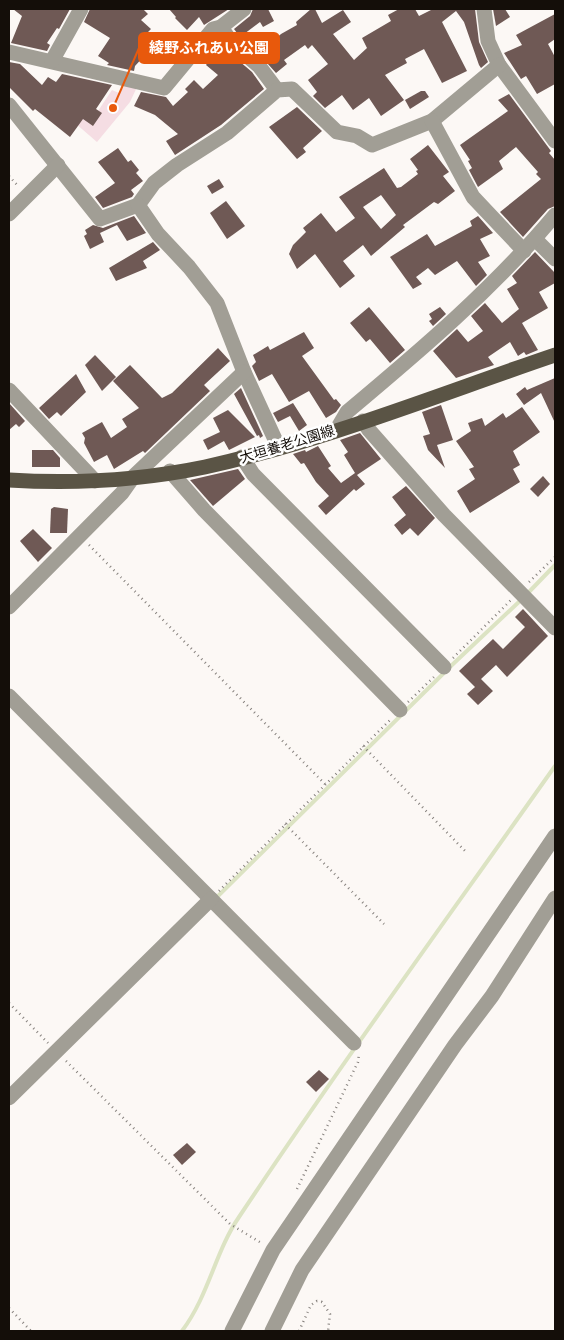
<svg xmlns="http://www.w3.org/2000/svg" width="564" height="1340" font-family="Commissioner,'Noto Sans JP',sans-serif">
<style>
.green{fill:#f5dde3}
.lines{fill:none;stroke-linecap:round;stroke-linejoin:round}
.stream{stroke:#dce3c3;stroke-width:4}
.building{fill:#6f5955;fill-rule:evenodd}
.path{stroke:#87827e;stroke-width:2.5;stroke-dasharray:1 4;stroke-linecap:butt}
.street{stroke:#a19e95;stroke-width:15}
.primary{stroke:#5a5445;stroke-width:15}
.labels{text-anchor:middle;stroke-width:5;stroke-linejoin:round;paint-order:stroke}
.street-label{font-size:14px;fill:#140e09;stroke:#fff}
.leader{fill:none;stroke:#e8590c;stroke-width:2}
.callout-dot{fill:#e8590c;stroke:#fff;stroke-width:2}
.callout{fill:#e8590c;stroke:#e8590c;stroke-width:2}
.callout-label{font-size:15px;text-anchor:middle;font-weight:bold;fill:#fff}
</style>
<rect width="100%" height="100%" fill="#fcf8f5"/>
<!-- green -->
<path class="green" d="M126,84L138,85L130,102L97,142L75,123L83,113L92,120L112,90L119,93Z"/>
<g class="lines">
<!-- stream -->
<g class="stream">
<path d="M527,594L555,565"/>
<path d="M216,898L452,665L522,599"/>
<path d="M182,1331C209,1295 215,1252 239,1217C341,1064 449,916 555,766"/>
</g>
</g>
<!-- building -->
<g class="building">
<path d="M13,9H70L59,29L57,28L47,43L50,45L47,51L11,43L22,16Z"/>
<path d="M90,9H143L148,14L141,20L151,29L148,32L157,42L135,66L134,71L107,65L109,63L98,56L110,38L84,22Z"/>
<path d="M169,9H229L204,25L199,17L187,30L175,18L176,17Z"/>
<path d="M253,9H268L274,21L263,27L260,22L240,37L234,29L250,16Z"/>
<path d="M311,9H315L322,23L343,10L351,22L333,34L354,60L367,48L362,38L391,21L388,15L399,9H415L419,16L433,9H475L479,42L488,62L481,68L479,65L464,22L456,11L442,22L467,71L442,83L424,49L405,59L407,63L385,75L404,100L381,116L369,98L353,110L342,95L325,108L313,96L317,92L308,80L328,64L312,45L308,49L305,45L284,60L287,64L276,73L259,54L281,34L297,25L296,22Z"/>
<path d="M493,9H505L510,17L496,26Z"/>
<path d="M555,14V39L548,44L555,57V84L537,94L526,76L521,79L504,53L522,45L516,35Z"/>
<path d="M217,38L225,49L252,72L264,89L221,125L175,155L166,141L178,134L155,115L134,106L141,92L166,97L173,106L188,92L185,89L194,80L203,89L218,75L206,65L208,62L202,57Z"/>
<path d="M9,62L20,64L42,85L48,77L56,82L62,74L112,85L96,109L102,113L93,126L83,119L70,137L35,109L33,111L9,87Z"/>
<path d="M421,91H425L429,97L410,109L405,100Z"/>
<path d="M509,94L551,151L549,153L555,160V206L548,209L523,237L500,212L541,179L536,174L538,172L516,147L499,161L503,169L478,187L469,170L472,168L468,161L470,160L460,145L508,111L498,100Z"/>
<path d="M297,107L322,131L303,148L306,152L297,159L269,127Z"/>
<path d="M428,145L449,172L443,176L455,191L438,204L434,202L403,225L405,227L371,256L363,245L343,261L355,276L340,288L315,254L297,269L289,254L293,245L306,232L303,228L321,213L336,232L355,218L339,197L384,168L397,188L401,187L418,174L416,171L418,170L410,159ZM381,195L396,215L381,229L363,207Z"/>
<path d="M118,148L128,162L131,160L139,170L136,173L143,181L131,190L134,194L132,197L103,208L95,197L115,183L98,162Z"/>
<path d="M219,179L224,187L212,194L207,186Z"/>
<path d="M226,201L245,226L227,239L210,213Z"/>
<path d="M134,216L146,233L127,241L117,225L100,233L104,242L90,249L84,236L87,234L85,230L93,225L103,228Z"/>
<path d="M478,216L493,233L480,239L490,256L478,262L487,275L476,286L457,261L435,275L428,268L416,277L422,284L413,289L390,257L427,234L435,246L472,226L470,221Z"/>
<path d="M153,242L160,250L143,261L147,268L116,281L109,268Z"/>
<path d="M535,252L555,273V283L539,292L548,308L522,323L538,350L526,355L524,352L518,356L510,342L488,357L494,365L456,378L433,351L457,329L468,342L483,331L471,316L485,303L502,323L519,309L507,289L517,283L512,276Z"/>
<path d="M369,307L405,350L390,363L370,339L366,342L350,323Z"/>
<path d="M440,307L446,314L433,326L429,321L432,319L429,314Z"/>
<path d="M304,332L314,348L302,356L334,400L336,399L341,405L336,412L326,418L309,391L289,402L272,374L259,381L252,366L256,362L253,355L268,346L270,350Z"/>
<path d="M218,348L230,361L204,385L210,391L145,453L143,451L114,469L107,455L94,462L84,443L85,438L82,433L102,422L111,438L127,427L122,419L139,408L113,381L130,365L162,398L172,393Z"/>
<path d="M95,355L116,377L102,391L85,365Z"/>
<path d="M76,374L86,392L61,416L57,412L49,419L39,408Z"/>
<path d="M555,378V423L541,393L524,405L516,394L525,387L527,390Z"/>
<path d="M241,388L263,436L260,438L259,435L257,436L234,394Z"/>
<path d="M9,403L25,421L19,427L16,424L9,430Z"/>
<path d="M293,403L307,425L299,431L290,416L278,422L273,413Z"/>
<path d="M441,405L453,440L437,445L445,468L428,450L423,436L430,434L422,412Z"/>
<path d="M522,407L540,432L513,451L520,465L513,469L520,482L470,513L457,491L475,479L469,469L474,467L456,441L471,431L468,423L482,418L485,426L503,413L506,418Z"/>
<path d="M228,410L255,437L229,450L224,441L208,450L203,440L220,432L213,418Z"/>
<path d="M360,433L381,459L357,475L365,484L356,491L354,489L326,515L318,506L329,496L316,482L304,463L301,464L293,454L305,450L306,452L318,446L331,466L328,468L341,483L355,473L344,455L348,452L340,440Z"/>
<path d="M32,450H53L60,458V467H32Z"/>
<path d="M238,469L245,479L213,506L190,480Z"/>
<path d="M543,476L550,484L538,497L530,489Z"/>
<path d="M406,486L435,518L418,536L410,528L402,535L394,525L406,515L392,497Z"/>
<path d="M54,507L68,509L67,533H50L51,509Z"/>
<path d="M33,529L52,548L38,562L20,541Z"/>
<path d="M523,609L548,636L507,677L496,665L481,679L493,691L478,705L467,694L475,687L459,671L493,639L503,649L525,627L515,617Z"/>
<path d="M319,1070L329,1079L316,1092L306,1082Z"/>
<path d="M187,1143L196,1152L182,1165L173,1155Z"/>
</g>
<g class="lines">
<!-- path -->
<g class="path">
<path d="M9,176L18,186"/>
<path d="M89,545L325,784"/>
<path d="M529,582L555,557"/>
<path d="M453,658L511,600"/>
<path d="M408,702L435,676"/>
<path d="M363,746L467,853"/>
<path d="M285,824L384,924"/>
<path d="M219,891L390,720"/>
<path d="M9,1003L48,1043"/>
<path d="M66,1061L230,1224L263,1244"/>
<path d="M297,1189L358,1062L359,1054"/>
<path d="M9,1308L31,1331"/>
<path d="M299,1331L311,1305L317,1301L322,1302L330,1314L328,1331"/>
</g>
<!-- street -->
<g class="street">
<path d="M484,9L488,41L499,65L555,141"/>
<path d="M221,27L231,42L259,66L277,90"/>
<path d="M9,52L164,88L213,29L221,27L244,9"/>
<path d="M52,61L81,9"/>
<path d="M9,105L100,219L138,205L154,183L177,165L227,133L277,90L292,89L337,132L357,136L372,145L432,121L499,65"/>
<path d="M432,121L473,197L524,251"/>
<path d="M138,205L158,234L189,267L217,303L244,372L279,448"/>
<path d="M9,214L58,165"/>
<path d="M535,239L555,259"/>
<path d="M9,390L95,481"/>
<path d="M363,421L369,430L444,515L555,628"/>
<path d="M337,429L347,412C421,350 493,289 555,215"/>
<path d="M242,457L253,474L444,667"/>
<path d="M170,471L204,510L400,710"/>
<path d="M9,607L122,493L134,476L244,372"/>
<path d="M9,696L354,1043"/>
<path d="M9,1098L211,899"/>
<path d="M232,1331L273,1250L555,836"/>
<path d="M272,1331L302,1270L455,1045L492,996L555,898"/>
</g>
<!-- primary -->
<path class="primary" d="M9,480C73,484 142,480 205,467C324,441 440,394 555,355"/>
</g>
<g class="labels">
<!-- street labels -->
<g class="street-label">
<text transform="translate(287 444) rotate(-17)" y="5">大垣養老公園線</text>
</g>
</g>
<!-- callouts -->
<path class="leader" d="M113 108L139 48"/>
<circle class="callout-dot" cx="113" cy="108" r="5"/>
<rect class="callout" x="139" y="33" width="140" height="30" rx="5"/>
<g class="callout-label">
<text x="209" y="53">綾野ふれあい公園</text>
</g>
<!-- border -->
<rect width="564" height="1340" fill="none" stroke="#140e09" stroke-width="20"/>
</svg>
